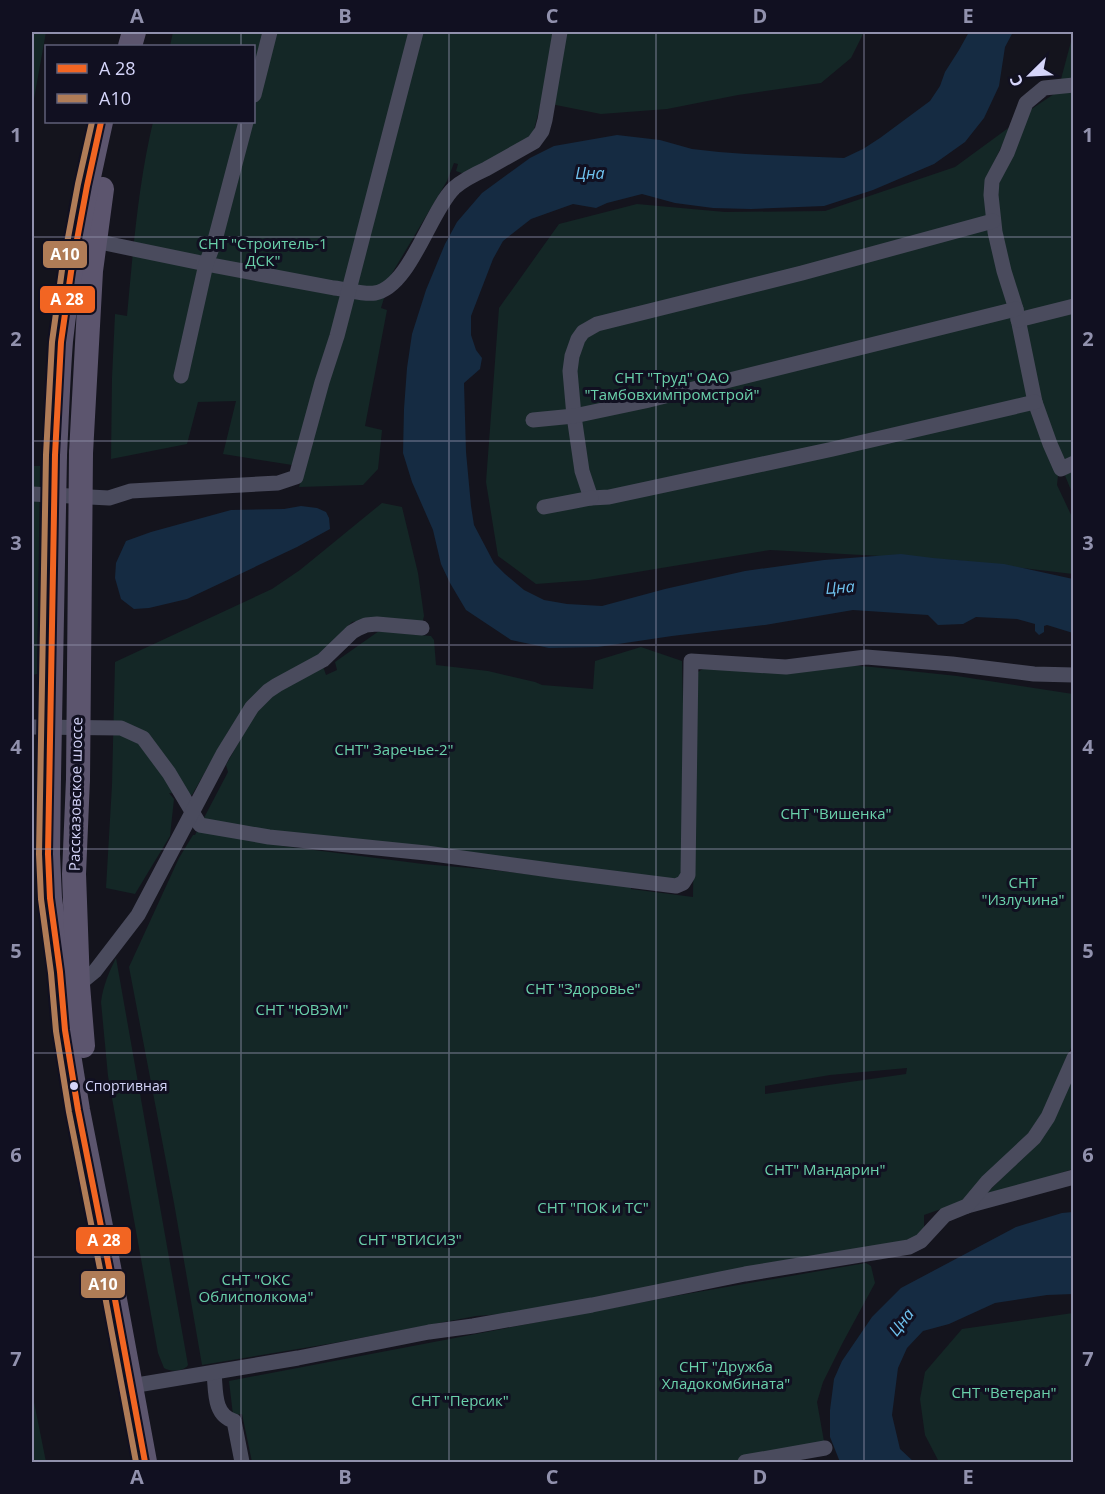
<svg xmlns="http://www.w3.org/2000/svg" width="1105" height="1494" font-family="'Open Sans',sans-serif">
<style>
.green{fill:#142726;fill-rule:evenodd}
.water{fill:#152b42}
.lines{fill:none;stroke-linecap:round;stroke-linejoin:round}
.minor{stroke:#4a4b5d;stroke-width:15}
.primary{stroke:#5c556e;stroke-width:24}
.primary-bridge{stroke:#5c556e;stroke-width:24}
.bus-1-casing{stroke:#111021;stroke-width:10}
.bus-2-casing{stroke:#111021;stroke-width:10}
.bus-1{stroke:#f26522;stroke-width:6}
.bus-2{stroke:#b07c57;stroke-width:6}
.grid{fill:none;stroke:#9191ad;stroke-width:1.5;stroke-opacity:0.55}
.bus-dot{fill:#d5d5fa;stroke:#111021;stroke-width:2}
.labels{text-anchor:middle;stroke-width:6;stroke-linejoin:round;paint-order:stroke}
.bus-label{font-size:14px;fill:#d5d5fa;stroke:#111021;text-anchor:start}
.park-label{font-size:15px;fill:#6ad1ab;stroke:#111021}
.street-label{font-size:15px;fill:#d5d5fa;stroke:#111021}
.water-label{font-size:16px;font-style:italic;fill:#6fc2ee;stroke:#111021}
.line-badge{stroke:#111021;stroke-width:2}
.badge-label{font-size:16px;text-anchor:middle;font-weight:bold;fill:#fff}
.neatline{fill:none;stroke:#9191ad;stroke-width:2}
.grid-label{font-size:20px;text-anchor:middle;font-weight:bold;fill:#9191ad}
</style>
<rect width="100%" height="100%" fill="#14141d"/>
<!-- green -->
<g class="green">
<path d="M32,32H46L32,110Z"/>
<path d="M173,32H864L851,58L821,83L738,95L667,109L601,114L541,102L533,134L467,175L456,171L458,164L454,163L447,181L391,275L381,308L387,310L365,426L382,430L378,469L363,485L299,487L305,467L223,454L236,401L198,402L187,444L111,459L112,378L115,314L127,316C133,251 138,185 153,122H254V46H170Z"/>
<path d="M1073,34V81L1060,83Z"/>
<path d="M1073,91V495L1057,456L1038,401L995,206L1000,179L1024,114L1054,94Z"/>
<path d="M1011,126L987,177L1058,475L1057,485L1073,519V574L954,560L770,550L589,580L536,584L498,556L486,482L499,308L559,224L637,204L725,212L825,211L955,167Z"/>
<path d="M32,466H40L37,674L32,675Z"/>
<path d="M382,503L402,507L418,573L424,616L422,624L375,618L352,622L319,655L326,675L337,670L335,662L379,631L431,636L434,640L436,665L488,671L535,682L542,685L593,689L595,661L641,647L682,661L687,871L677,881L275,845L423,864L493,870L631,887V889L693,897L696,680L698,672L704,668L825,663L872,667L957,676L1073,694V1043L1043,1115L1033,1135L961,1202L924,1215V1234L894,1244L516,1313L476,1316L334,1343L202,1365L174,1203L129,967L179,858L193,835H195L228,772L226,765L255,713L229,730L192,795L169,793L174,799L170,836L135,894L106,888L112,785L115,662L272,589L300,570ZM907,1068L906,1074L765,1094V1086L830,1075Z"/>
<path d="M116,958L188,1365C183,1372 171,1372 164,1368L158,1353L108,1076L101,1002C103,986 109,972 116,958Z"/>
<path d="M1073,1076V1169L981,1199L1033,1147Z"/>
<path d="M866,1263L871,1266L875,1283L842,1344L823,1382L817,1402L825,1447L734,1462H252L242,1414L233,1415L229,1381L675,1296Z"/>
<path d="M1073,1313V1462H939L925,1435L920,1399L925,1372L962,1329Z"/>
<path d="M32,1392L46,1462H32Z"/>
</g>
<!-- water -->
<g class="water">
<path d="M969,32H1013L1005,47L999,86L984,118L965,142L934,164L873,190L824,206L751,209L713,208L675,203L642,194L607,203L596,208L573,204L531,219L503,241L493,259L471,316V335L476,350L482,358L480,369L464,383L466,452L471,506L474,525L494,563L505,574L524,590L544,600L567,604L602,606L665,589L745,571L824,560L901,554L933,558L1004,564L1073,579V633L1047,625L1044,626V632L1039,635L1035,631V624L1017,619L976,617L963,624L938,625L928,615L853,610L765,625L672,636L598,647L549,648L511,640L466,610L450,583L441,564L433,530L412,482L403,453L404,409L407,368L412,334L426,290L445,244L457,222L482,193L530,158L554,146L617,135L660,140L692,149L719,152L746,154L844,158L863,149L880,138L930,101L940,86L945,72L959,50Z"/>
<path d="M301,506L317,508L326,512L329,518L330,529L297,547L187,599L149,608L134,609L121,599L115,578L116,563L126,541L151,532L231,510L284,509Z"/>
<path d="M1073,1212V1294L1047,1295L995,1303L949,1324L923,1331L907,1348L898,1368L892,1415L900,1449L914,1462H840L830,1437V1410L834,1379L842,1361L872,1317L901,1288L1016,1227L1062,1213Z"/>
</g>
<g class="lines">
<!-- minor -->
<g class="minor">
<path d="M1074,85L1044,88L1026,103L1007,153L992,181L991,195L995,232L1004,271L1016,309L1035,402L1050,444L1061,469L1074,463"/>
<path d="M254,95L270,32"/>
<path d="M993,221L802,273L597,324L583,332L578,339L572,356L570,371L574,416L582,471L591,498L609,497L833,449L1035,402"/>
<path d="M95,241L206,264L334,288C347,289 363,295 375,293C410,287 430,211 454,188C463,180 475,174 486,169C502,160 518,151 534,142L542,131L545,120L560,32"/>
<path d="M1018,320L1074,306"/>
<path d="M181,376L206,264L215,240L246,122"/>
<path d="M533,420L574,416L645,401L1016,309"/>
<path d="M32,494L109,498L131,491L278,483L296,477L322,382L337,336L416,32"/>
<path d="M544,507L591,498"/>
<path d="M32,727L121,728L143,738L169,773L200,825L269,837L426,853L557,871L676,886L683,883L688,875L691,661L786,667L866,657L952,664L1034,674L1074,675"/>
<path d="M78,985L95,971L138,915L223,754L252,707L268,691L277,685L323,660L352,632L359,628L366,625L377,624L422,628"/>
<path d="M967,1206L1074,1177"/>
<path d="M214,1373C216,1390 213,1415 234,1421L242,1462"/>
<path d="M143,1384L298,1358L429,1332L473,1326L592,1305L745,1274L909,1247L921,1241L945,1215L967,1206L987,1182L1034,1138L1048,1117L1074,1058"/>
<path d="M745,1462L825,1448"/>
</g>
<!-- primary -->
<g class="primary">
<path d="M130,46L134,32"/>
<path d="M81,453L91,271L102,189"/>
<path d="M55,455C57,417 58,379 61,341C69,267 85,194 101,122"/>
<path d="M49,777L48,854L50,898L60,972L65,1030L78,1110L109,1267L145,1462"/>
<path d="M78,779L74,874L78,985L83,1046"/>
</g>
<!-- primary-bridge -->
<g class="primary-bridge">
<path d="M49,777L55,455"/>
<path d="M78,779L81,453"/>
</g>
<!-- bus-1 casing -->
<g class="bus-1-casing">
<path id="bus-1" d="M101,122L87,186L71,272L61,342L55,455L48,854L50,898L60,972L65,1030L78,1110L109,1267L145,1462"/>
</g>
<!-- bus-2 casing -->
<g class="bus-2-casing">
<path id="bus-2" d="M92,122L78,184L62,270L52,342L46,455L39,854L41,899L51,973L56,1031L69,1112L100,1269L136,1462"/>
</g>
<!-- bus-1 -->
<use href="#bus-1" class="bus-1"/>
<!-- bus-2 -->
<use href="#bus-2" class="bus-2"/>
</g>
<!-- grid -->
<path class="grid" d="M241,32V46M449,32V1462M656,32V1462M864,32V1462M241,122V1462M32,237H1074M32,441H1074M32,645H1074M32,849H1074M32,1053H1074M32,1257H1074"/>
<!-- markers -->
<circle class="bus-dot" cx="74" cy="1086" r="5"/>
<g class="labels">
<!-- bus labels -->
<g class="bus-label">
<text x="85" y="1091">Спортивная</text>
</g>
<!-- park labels -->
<g class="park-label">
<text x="263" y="249">СНТ "Строитель-1<tspan x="263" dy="17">ДСК"</tspan></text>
<text x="672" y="383">СНТ "Труд" ОАО<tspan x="672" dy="17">"Тамбовхимпромстрой"</tspan></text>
<text x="394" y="755">СНТ" Заречье-2"</text>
<text x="836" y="819">СНТ "Вишенка"</text>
<text x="1023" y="888">СНТ<tspan x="1023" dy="17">"Излучина"</tspan></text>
<text x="583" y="994">СНТ "Здоровье"</text>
<text x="302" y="1015">СНТ "ЮВЭМ"</text>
<text x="825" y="1175">СНТ" Мандарин"</text>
<text x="593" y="1213">СНТ "ПОК и ТС"</text>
<text x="410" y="1245">СНТ "ВТИСИЗ"</text>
<text x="256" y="1285">СНТ "ОКС<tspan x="256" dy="17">Облисполкома"</tspan></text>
<text x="726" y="1372">СНТ "Дружба<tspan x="726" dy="17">Хладокомбината"</tspan></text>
<text x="1004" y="1398">СНТ "Ветеран"</text>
<text x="460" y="1406">СНТ "Персик"</text>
</g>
<!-- street labels -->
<g class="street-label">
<text transform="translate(76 794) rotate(-89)" y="5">Рассказовское шоссе</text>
</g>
<!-- water labels -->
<g class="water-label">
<text x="590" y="179">Цна</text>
<text transform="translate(840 587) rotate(-4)" y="6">Цна</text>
<text transform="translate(901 1322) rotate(-52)" y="6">Цна</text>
</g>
</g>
<g class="line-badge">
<rect x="42" y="240" width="46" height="29" rx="6" fill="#b07c57"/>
<rect x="39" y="285" width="57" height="29" rx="6" fill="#f26522"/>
<rect x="75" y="1226" width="57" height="29" rx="6" fill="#f26522"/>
<rect x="80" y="1270" width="46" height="29" rx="6" fill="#b07c57"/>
</g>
<g class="badge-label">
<text x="65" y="260">А10</text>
<text x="67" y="305">А 28</text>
<text x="104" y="1246">А 28</text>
<text x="103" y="1290">А10</text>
</g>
<!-- border -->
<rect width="1105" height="1494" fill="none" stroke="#111021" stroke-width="66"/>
<!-- legend -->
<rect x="45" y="45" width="210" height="78" fill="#111021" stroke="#5f5f78" stroke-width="1.5"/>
<rect x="57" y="64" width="30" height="9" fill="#f26522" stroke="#5f5f78" stroke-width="1.5"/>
<text x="99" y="75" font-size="18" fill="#d5d5fa">А 28</text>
<rect x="57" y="94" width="30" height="9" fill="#b07c57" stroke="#5f5f78" stroke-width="1.5"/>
<text x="99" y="105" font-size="18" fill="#d5d5fa">А10</text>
<!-- north arrow -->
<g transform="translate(1030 75) rotate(246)" stroke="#111021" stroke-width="4.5" paint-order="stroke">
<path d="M0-4.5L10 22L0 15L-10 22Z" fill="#d5d5fa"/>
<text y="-9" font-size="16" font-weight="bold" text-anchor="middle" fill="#d5d5fa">С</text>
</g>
<rect x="33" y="33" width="1039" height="1428" class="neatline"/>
<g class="grid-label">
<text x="137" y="23">A</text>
<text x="345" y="23">B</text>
<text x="552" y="23">C</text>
<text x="760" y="23">D</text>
<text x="968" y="23">E</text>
<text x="16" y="142">1</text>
<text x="1088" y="142">1</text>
<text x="16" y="346">2</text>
<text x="1088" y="346">2</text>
<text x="16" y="550">3</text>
<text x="1088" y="550">3</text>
<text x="16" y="754">4</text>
<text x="1088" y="754">4</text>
<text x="16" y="958">5</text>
<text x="1088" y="958">5</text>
<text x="16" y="1162">6</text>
<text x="1088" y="1162">6</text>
<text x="16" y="1366">7</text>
<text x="1088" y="1366">7</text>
<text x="137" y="1484">A</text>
<text x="345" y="1484">B</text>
<text x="552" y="1484">C</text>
<text x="760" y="1484">D</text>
<text x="968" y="1484">E</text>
</g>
</svg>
